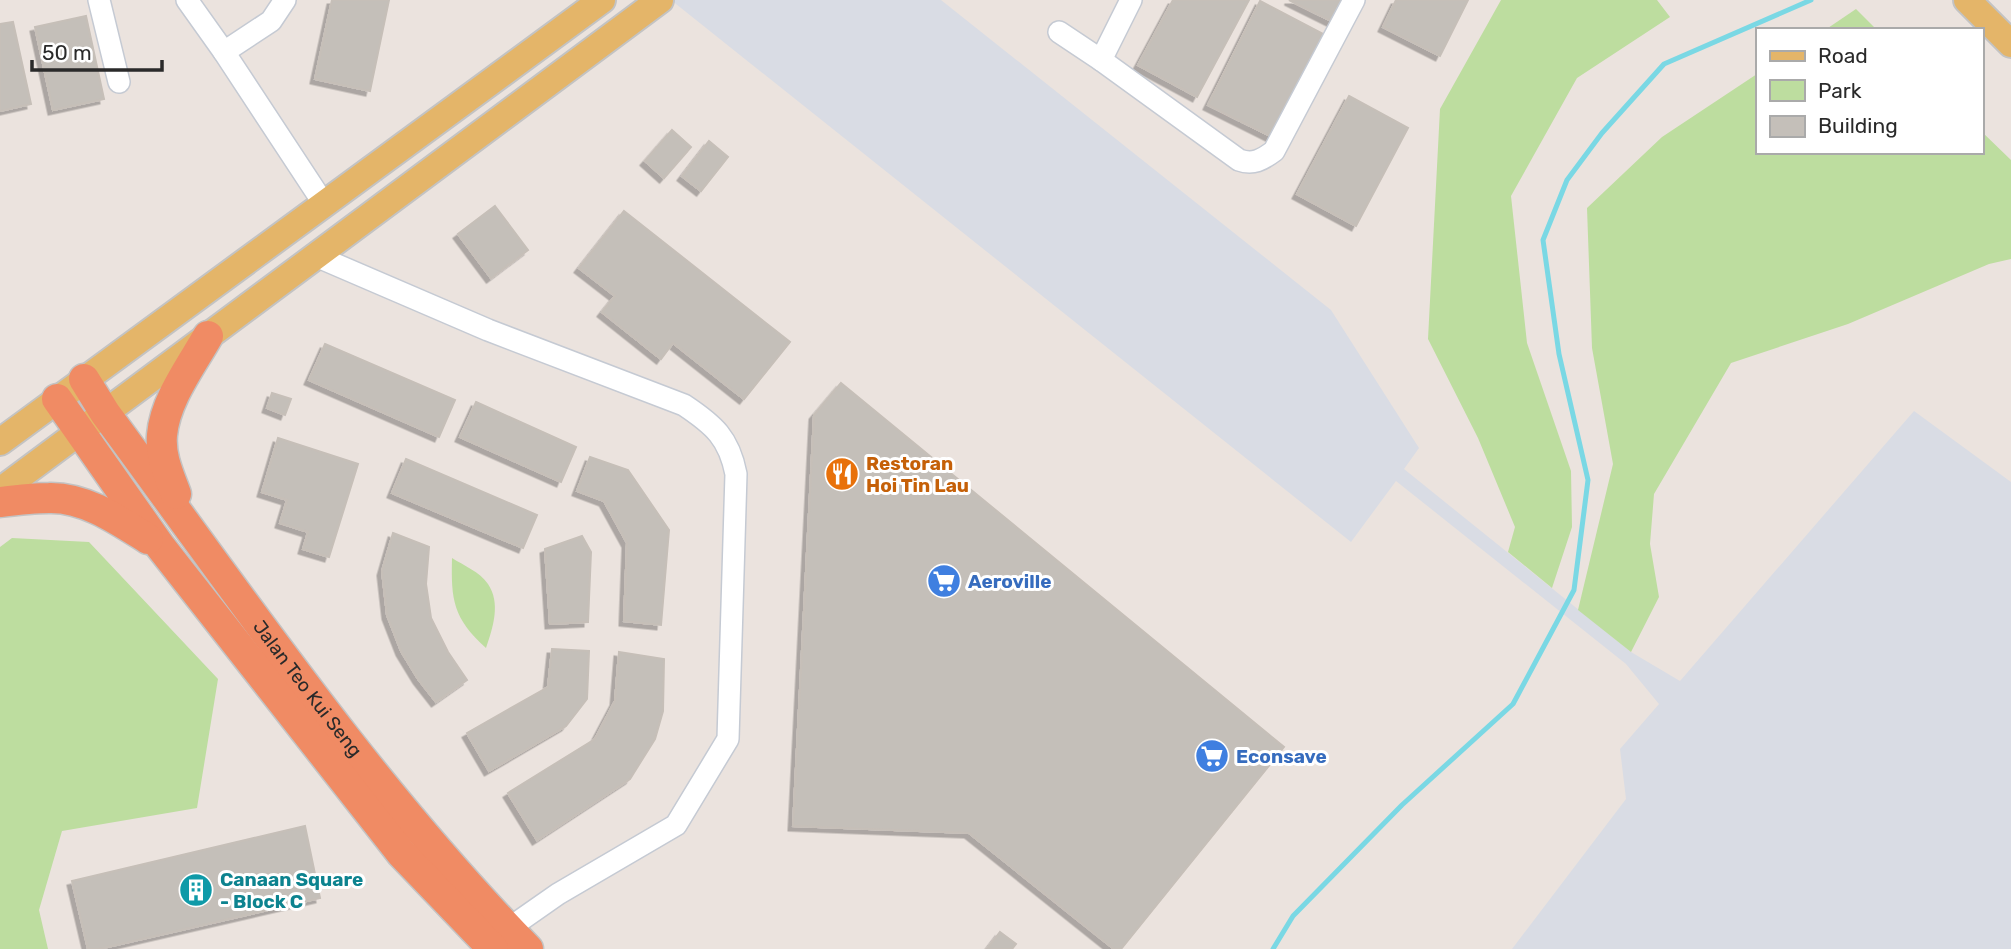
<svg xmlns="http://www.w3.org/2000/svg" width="2011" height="949" font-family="Rubik,sans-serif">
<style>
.airport{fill:#d9dce4}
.green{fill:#bddd9f}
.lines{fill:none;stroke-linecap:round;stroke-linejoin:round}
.stream{stroke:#7ad8e4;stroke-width:5}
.building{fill:#c4bfb9;stroke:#c6bfb8;stroke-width:2;filter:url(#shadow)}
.minor-casing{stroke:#c5cad3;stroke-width:24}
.major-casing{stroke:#c3c3c3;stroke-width:30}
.highway-casing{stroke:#c3c3c3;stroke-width:33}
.minor{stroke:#fff;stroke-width:21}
.major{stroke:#e4b569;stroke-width:26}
.highway{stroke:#f08b64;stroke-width:30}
.labels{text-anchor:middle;stroke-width:6;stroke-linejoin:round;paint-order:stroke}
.food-label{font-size:19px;font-weight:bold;fill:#c56008;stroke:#fff;text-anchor:start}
.shop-label{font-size:19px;font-weight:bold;fill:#366cbe;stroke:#fff;text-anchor:start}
.street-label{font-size:19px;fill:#2a2a2a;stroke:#fff}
.culture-label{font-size:19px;font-weight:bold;fill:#0d838f;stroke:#fff;text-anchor:start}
</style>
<defs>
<filter id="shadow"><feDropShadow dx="-4.5" dy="4.5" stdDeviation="0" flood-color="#0004"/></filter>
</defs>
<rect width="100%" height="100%" fill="#ebe3de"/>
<!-- airport -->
<path class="airport" d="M671,0H941L1331,310L1419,448L1404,469L1631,652L1680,681L1914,411L2011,482V949H1512L1626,799L1620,749L1659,704L1626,664L1396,481L1351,542Z"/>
<!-- green -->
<g class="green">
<path d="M1501,0H1657L1670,17L1577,78L1511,196L1527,343L1571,471L1572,527L1552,588L1508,552L1515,527L1478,438L1428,339L1440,109Z"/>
<path d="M1856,9L1877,30H1825Z"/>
<path d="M1757,74V152H1981V131L2011,160V259L1989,264L1848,324L1731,363L1654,494L1650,544L1659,597L1631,652L1578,610L1613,464L1592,348L1587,208L1662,137Z"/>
<path d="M12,538L89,542L218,679L197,808L62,831L39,910L48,949H0V547Z"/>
<path d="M452,558C463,565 480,572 488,584C501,603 493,628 486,648C453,618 451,600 452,558Z"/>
</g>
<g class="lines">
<!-- stream -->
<path class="stream" d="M1273,949L1293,916L1402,805L1513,704L1574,590L1588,480L1559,354L1543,240L1567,180L1602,133L1664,64L1811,0"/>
</g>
<!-- building -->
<g class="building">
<path d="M332,0H389L370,91L315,79Z"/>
<path d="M1173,0H1249L1197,97L1138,65Z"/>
<path d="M1289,0H1343L1333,22Z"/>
<path d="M1396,0H1468L1440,56L1383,27Z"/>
<path d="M1260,1L1323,34L1272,137L1208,105Z"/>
<path d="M86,16L104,99L53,110L35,27Z"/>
<path d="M13,22L31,104L0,111V24Z"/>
<path d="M1349,96L1408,128L1356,226L1297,194Z"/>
<path d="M672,130L691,147L664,178L645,161Z"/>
<path d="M709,141L728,157L701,191L682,176Z"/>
<path d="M495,206L528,250L491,278L458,234Z"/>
<path d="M624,211L790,342L744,399L673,343L661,359L602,312L615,296L579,268Z"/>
<path d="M325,344L455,400L439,437L309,380Z"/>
<path d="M841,383L1284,747L1121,949H1114L969,833L793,826L814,415Z"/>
<path d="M272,393L291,399L285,415L267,408Z"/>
<path d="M476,402L576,447L561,482L460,437Z"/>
<path d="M278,438L358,464L329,557L303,549L308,532L280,523L287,500L262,492Z"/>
<path d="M590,457L628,470L669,530L661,625L624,621L627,543L604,501L577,491Z"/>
<path d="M406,459L537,515L523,548L392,493Z"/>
<path d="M393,533L429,547L426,584L431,618L448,652L467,680L436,702L418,679L401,651L387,615L382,571Z"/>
<path d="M582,536L591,552L588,622L550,624L545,549Z"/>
<path d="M552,649L589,651L587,699L566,726L489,771L467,733L548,687Z"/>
<path d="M619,652L664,659L663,711L655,739L630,779L537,840L508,793L595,739L615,701Z"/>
<path d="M305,826L320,898L99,949H88L72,881Z"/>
<path d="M1000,932L1016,944L1012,949H987Z"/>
</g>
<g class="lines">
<!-- minor casing -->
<g class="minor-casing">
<g id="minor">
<path d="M99,0L119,82"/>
<path d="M187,0L224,52L324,204"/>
<path d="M1059,32L1101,60L1239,160C1253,165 1262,160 1274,151L1354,0"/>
<path d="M224,52L271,21L285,0"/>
<path d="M1101,60L1131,0"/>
<path d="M316,256L488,330L684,405C714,425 729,438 736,474L728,739L676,825L558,894L508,929"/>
</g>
</g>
<!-- major casing -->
<g class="major-casing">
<g id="major">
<path d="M1967,0L2011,44"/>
<path d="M0,442L602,0"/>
<path d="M0,491L660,0"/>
</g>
</g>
<!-- highway casing -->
<g class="highway-casing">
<g id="highway">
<path id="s1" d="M84,379L105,413C240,596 368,785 528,949"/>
<path d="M57,399L160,546L401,853L493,949"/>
<path d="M176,494C169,475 160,456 162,435C165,400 191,366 208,336"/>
<path d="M0,502C16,500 33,498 49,498C85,497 118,520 148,539"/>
</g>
</g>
<!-- minor -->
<use href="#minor" class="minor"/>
<!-- major -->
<use href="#major" class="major"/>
<!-- highway -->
<use href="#highway" class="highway"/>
</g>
<!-- icons -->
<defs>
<g id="restaurant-disc" transform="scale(1.75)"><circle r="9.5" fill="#e8710a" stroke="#fff"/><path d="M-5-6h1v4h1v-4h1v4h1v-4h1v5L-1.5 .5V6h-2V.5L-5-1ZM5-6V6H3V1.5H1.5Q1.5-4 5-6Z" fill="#fff"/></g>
<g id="supermarket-disc" transform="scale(1.75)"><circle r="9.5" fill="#3f7fe0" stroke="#fff"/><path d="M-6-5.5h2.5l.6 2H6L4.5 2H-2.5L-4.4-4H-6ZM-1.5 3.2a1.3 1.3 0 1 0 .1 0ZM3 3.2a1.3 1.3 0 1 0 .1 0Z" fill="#fff"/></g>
<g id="building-disc" transform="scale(1.75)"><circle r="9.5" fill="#0f9aa8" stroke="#fff"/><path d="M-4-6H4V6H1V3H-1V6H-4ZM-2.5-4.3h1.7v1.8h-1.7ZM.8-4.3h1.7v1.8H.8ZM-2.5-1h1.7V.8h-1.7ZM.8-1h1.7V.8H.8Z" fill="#fff"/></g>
</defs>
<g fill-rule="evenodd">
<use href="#restaurant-disc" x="842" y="474"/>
<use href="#supermarket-disc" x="944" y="581"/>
<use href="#supermarket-disc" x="1212" y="756"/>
<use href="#building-disc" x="196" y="890"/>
</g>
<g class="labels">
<!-- food labels -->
<g class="food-label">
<text x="866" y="470">Restoran<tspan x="866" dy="22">Hoi Tin Lau</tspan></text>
</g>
<!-- shop labels -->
<g class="shop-label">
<text x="968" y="588">Aeroville</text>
<text x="1236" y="763">Econsave</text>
</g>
<!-- street labels -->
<g class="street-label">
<text dy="7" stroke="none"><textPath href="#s1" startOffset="382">Jalan Teo Kui Seng</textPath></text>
</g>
<!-- culture labels -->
<g class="culture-label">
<text x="220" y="886">Canaan Square<tspan x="220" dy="22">- Block C</tspan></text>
</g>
</g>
<!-- legend -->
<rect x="1756" y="28" width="228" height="126" fill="#ffffff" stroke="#aaaaaa" stroke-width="2"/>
<rect x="1770" y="51" width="35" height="10" fill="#e4b569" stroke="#aaaaaa" stroke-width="2"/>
<text x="1818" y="63" font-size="21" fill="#2a2a2a">Road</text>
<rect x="1770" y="80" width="35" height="21" fill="#bddd9f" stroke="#aaaaaa" stroke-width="2"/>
<text x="1818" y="98" font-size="21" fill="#2a2a2a">Park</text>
<rect x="1770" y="116" width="35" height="21" fill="#c4bfb9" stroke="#aaaaaa" stroke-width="2"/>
<text x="1818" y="133" font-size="21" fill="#2a2a2a">Building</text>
<!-- scale -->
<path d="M32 60v10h130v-10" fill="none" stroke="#2a2a2a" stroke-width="3.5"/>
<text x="42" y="60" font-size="21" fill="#2a2a2a" stroke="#ffffff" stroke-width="5" paint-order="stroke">50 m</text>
</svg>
